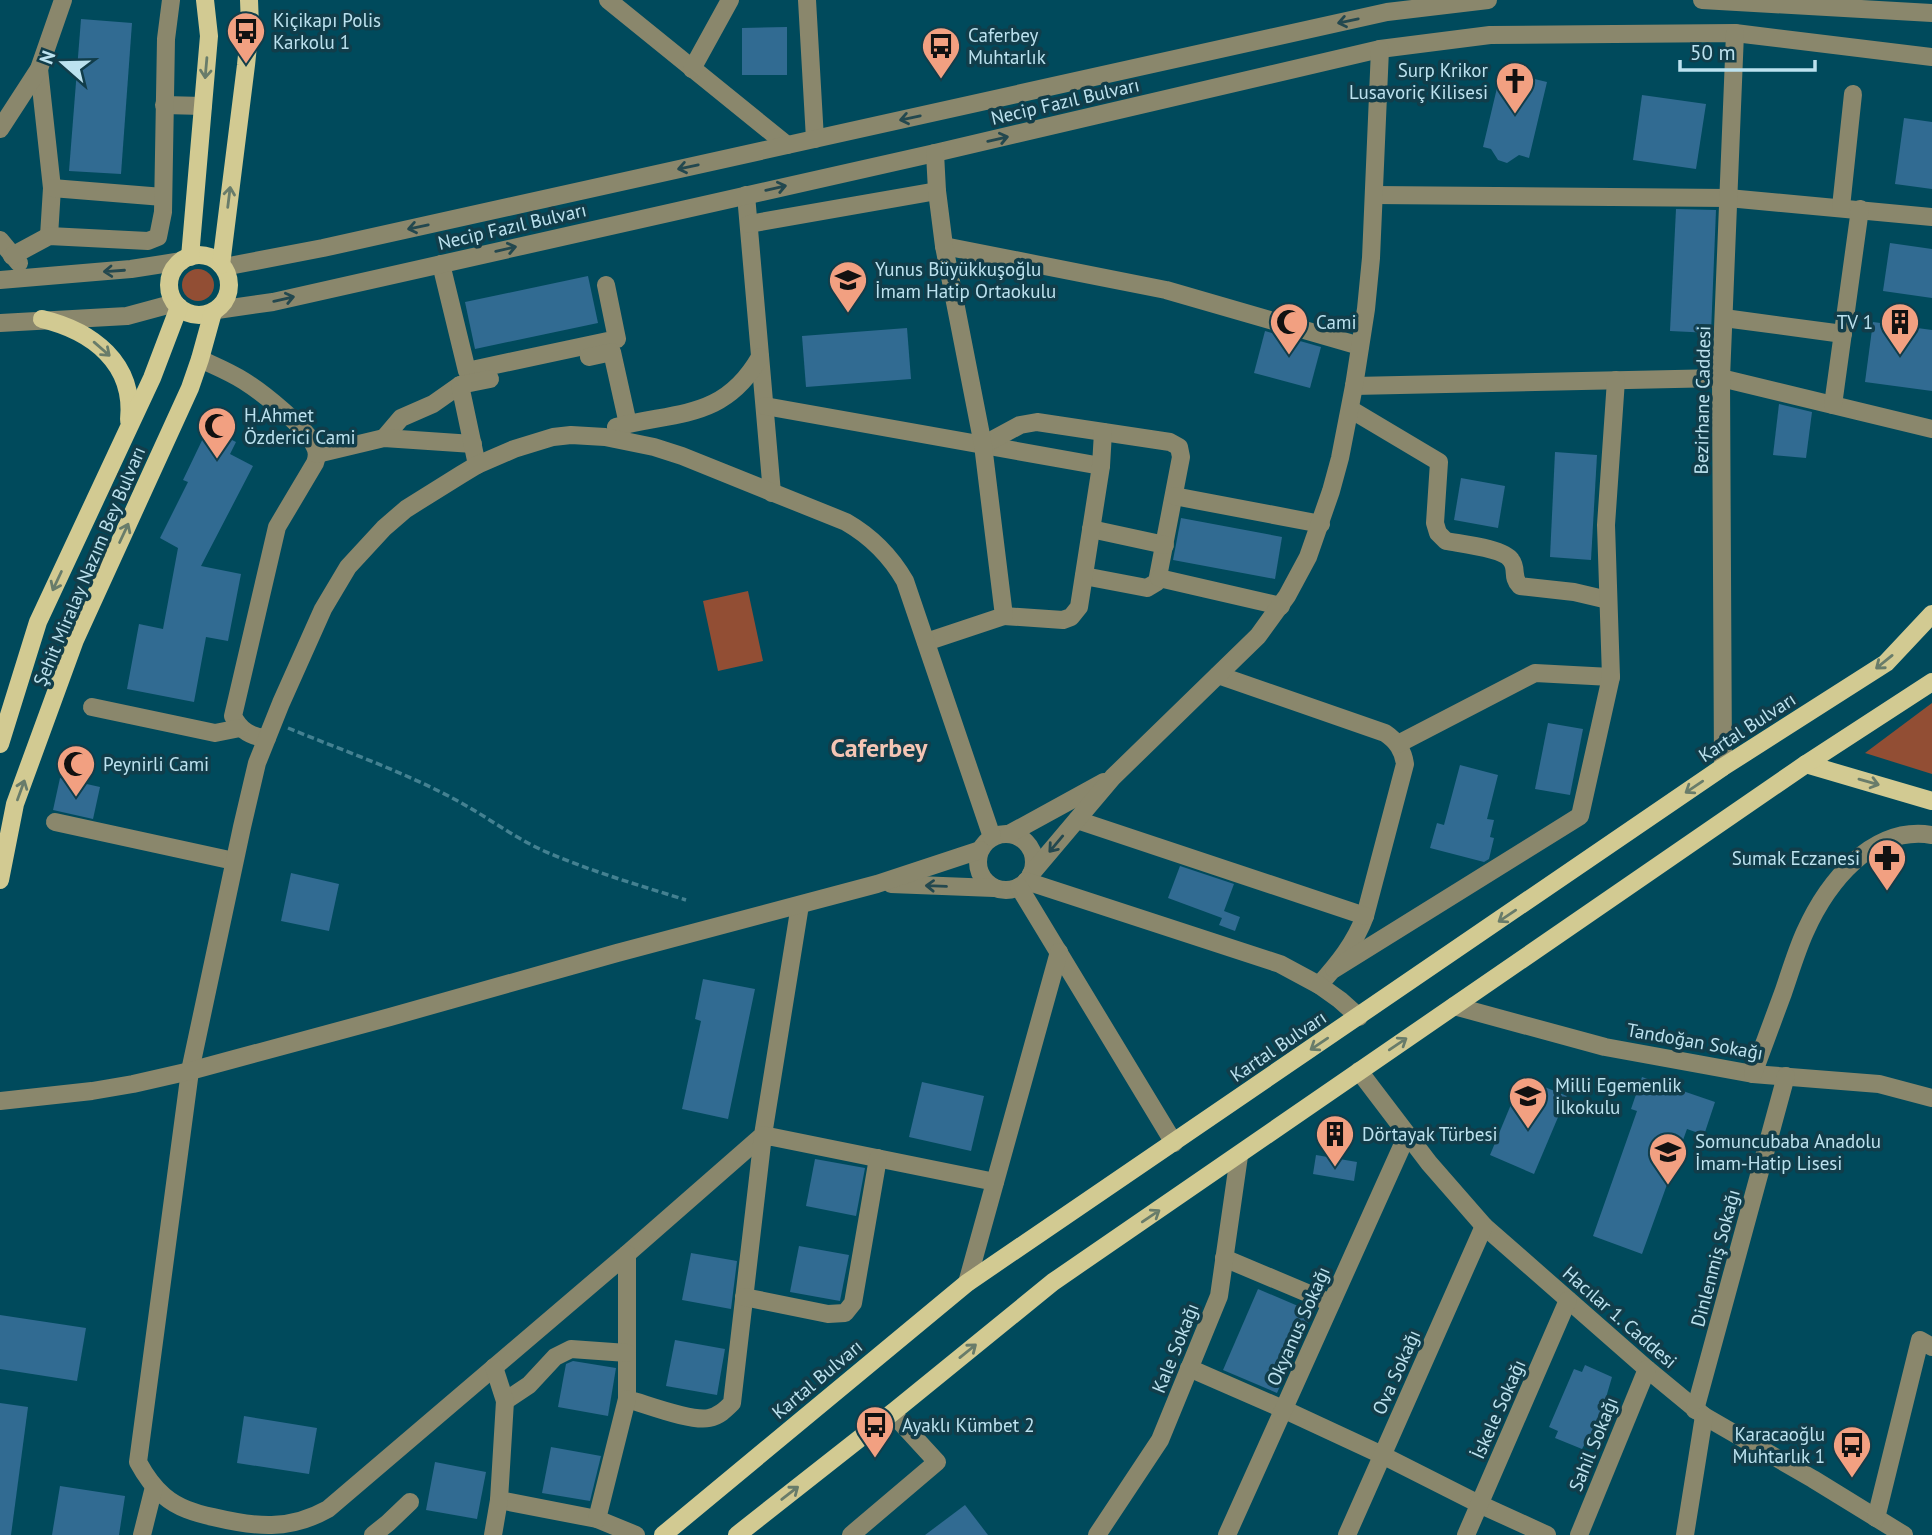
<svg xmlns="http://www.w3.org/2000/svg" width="1932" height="1535" font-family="'PT Sans',sans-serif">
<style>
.green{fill:#924e34}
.building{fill:#316b92}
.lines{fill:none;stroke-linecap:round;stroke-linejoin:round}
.path{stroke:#448191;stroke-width:3.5;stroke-dasharray:7 3.5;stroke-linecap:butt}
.minor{stroke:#8a876c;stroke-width:18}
.major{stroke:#d2ca92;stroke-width:18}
.oneway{stroke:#23484f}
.oneway2{stroke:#687c6a}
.labels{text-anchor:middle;stroke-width:7;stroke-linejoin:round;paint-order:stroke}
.poi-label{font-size:19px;fill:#bce2ef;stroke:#113d4a;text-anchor:start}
.street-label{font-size:19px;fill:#bce2ef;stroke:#113d4a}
.district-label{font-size:26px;font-weight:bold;fill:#f5c5b4;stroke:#113d4a}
</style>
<rect width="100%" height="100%" fill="#004a5c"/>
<!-- green -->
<g class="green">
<circle cx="198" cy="285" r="16"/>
<path d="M748,591L763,661L718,671L703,601Z"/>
<path d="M1932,703V774L1865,753Z"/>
</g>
<!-- building -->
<g class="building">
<path d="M81,19L132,23L121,174L69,171Z"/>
<path d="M787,27V75H742V28Z"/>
<path d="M1501,71L1547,82L1529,158L1519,155L1507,163L1498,160L1491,149L1483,147Z"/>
<path d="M1642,95L1706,104L1696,169L1633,160Z"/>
<path d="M1904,118L1932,122V189L1895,184Z"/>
<path d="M1676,209L1716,210L1711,333L1670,331Z"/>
<path d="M1890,243L1932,249V298L1883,291Z"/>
<path d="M588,276L598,323L475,349L465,302Z"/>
<path d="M1873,322L1932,330V391L1865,382Z"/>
<path d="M907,328L911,379L806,387L802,336Z"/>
<path d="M1265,331L1321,347L1310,388L1254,373Z"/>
<path d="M1779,404L1812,412L1806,458L1773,455Z"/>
<path d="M208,428L236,442L230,454L253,466L201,566L241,574L228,641L206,637L194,702L127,689L139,624L163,629L178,548L160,538L188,482L183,480Z"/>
<path d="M1555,452L1597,455L1591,560L1550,557Z"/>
<path d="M1461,478L1505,486L1498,528L1454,520Z"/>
<path d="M1181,518L1282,537L1275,579L1173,560Z"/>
<path d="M1548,723L1583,729L1570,795L1535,789Z"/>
<path d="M1460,765L1498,775L1487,819L1494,820L1490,837L1494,838L1489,859L1484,862L1430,848L1437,823L1444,825Z"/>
<path d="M60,778L100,787L93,819L53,810Z"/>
<path d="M1180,866L1234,884L1224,911L1240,917L1235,931L1219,925L1222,918L1168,898Z"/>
<path d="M291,873L339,884L329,931L281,921Z"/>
<path d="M703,979L755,989L728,1119L682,1109L701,1021L695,1019Z"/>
<path d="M1642,1077L1715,1102L1704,1135L1687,1129L1642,1254L1593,1236L1637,1111L1631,1109Z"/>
<path d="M1522,1078L1567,1096L1534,1174L1490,1155Z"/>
<path d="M922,1082L984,1096L971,1151L909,1137Z"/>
<path d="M1316,1155L1357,1162L1354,1181L1313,1174Z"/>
<path d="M815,1159L865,1168L856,1216L806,1206Z"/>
<path d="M799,1246L849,1255L840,1301L790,1292Z"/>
<path d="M691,1253L737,1261L731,1309L682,1300Z"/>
<path d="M1258,1289L1312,1312L1277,1393L1223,1370Z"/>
<path d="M0,1315L86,1328L77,1381L0,1369Z"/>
<path d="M675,1340L725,1349L717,1395L666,1386Z"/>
<path d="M573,1361L616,1368L608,1416L558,1407L566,1364Z"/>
<path d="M1585,1365L1612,1377L1605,1401L1610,1403L1607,1409L1611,1410L1605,1425L1601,1423L1599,1429L1594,1427L1582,1449L1555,1438L1558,1431L1549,1427L1574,1369L1582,1372Z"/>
<path d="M0,1403L28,1407L11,1535H0Z"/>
<path d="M244,1416L317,1428L309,1474L237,1463Z"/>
<path d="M551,1447L601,1456L590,1501L542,1493Z"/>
<path d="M435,1462L486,1472L477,1519L426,1510Z"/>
<path d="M60,1486L125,1496L119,1535H52Z"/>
<path d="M965,1505L988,1535H925Z"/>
</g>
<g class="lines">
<!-- path -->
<path class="path" d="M288,728C344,751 402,771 456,800C486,816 513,837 544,851C590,871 638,885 686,900"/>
<!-- minor -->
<g class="minor">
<path d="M608,0L787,145"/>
<path d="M807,0L815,139"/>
<path d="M1702,0L1932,13"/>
<path d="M39,69L52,188L49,236"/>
<path d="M692,69L730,0"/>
<path d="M164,105L203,106"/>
<path d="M0,129L39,69L63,0"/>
<path d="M52,188L163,197"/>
<path d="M746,195L772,493"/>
<path d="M1374,195L1728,198L1932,217"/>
<path d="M1841,207L1853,94"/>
<path d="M749,224L937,191"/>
<path d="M0,240L19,263"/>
<path d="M944,246L1166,290L1360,346"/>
<path d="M12,256L49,236L148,241L158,237L163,212L166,39L171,0"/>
<path d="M441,264L467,371L617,339L606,285"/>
<path d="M224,267L323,248L1387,12L1488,0"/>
<path d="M0,280L131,269L182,261"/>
<path d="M217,310L273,302L935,153L1380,49L1490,35L1735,33L1932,57"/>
<path d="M1724,318L1843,334"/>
<path d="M0,323L127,316L175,303"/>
<path d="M589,357L612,352L628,424"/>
<path d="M200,359C215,366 230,372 244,381C263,393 306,427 315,447C318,453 317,458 315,463L277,527L233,716C240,730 250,737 267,738"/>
<path d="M1354,386L1721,378L1932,429"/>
<path d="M1833,405L1860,209"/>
<path d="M765,406L1101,466"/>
<path d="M1350,409L1439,462L1435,523L1438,533L1446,541C1461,544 1503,548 1511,560C1518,569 1511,577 1520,586L1574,592L1608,600"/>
<path d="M616,427C677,411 724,420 760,357"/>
<path d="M384,438L401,418L433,404L460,385"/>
<path d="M983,445L1020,425L1037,422L1170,442L1179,447L1181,457L1157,582L1147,588L1084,576"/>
<path d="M317,454L384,438L473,444"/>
<path d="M477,465L460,385L490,379"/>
<path d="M1174,496L1321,524"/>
<path d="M1091,529L1165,545"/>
<path d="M1159,578L1281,606"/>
<path d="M1004,616L1063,620L1071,617L1079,607L1101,466L1103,432"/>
<path d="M926,642L1004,616L983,445L944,246L937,191L935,153"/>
<path d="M1218,675L1385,733C1397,741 1403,750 1405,764L1365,916C1355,943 1338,964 1319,985"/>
<path d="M92,707L215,733L240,728"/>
<path d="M1398,744L1535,673L1611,677"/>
<path d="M1723,767L1721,378L1735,33"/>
<path d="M1077,820L1365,916"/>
<path d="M55,822L234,861"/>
<circle cx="1006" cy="862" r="28"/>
<path d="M1009,834L1104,782"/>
<path d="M1031,874L1113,777L1258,636L1287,596L1308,557L1331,491L1340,458L1354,386L1366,309L1371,258L1380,49"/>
<path d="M1026,881L1280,964L1319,985L1340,1000L1359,1017"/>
<path d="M891,884L994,888"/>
<path d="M1019,887L1174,1143"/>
<path d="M800,905L763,1135L627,1254L328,1509C289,1531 255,1527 213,1517C195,1513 178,1508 164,1496C152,1486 145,1475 138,1462L190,1071L242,827L257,763L281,703L323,609L348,567L384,528L406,509L462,474L477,465L514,449L553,437L571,435L605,437L654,447L682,456L846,522C872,537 890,555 905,581L992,837"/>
<path d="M1334,969L1580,816L1611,677L1606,525L1616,380"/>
<path d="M1454,1006L1605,1047L1753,1074L1879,1084L1932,1098"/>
<path d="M1359,1071L1429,1163L1484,1226L1647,1369L1704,1416L1813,1479L1904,1535"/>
<path d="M1753,1074C1763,1047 1773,1020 1783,993C1790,973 1796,952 1805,932C1827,883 1872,825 1932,835"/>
<path d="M0,1101L92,1091L133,1084L190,1071L390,1017L617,953L877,884L980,850"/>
<path d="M627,1254V1399C646,1404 691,1422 709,1418C719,1416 725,1410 732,1403L763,1135L995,1182"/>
<path d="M1224,1258L1331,1303"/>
<path d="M967,1283L1059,952"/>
<path d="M744,1297L828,1314L845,1313L853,1303L878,1158"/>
<path d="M1189,1368L1283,1409L1382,1455L1479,1504L1547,1535"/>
<path d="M505,1401L529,1385L555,1357L571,1349L627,1353"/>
<path d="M1695,1410L1786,1076"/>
<path d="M499,1500L597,1519L636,1535"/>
<path d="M1876,1518L1920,1340L1932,1347"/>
<path d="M597,1519L627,1399"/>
<path d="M142,1535L154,1487"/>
<path d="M373,1535L388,1523L410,1502"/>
<path d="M493,1535L499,1500L505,1401L494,1367"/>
<path d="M851,1535L937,1462L892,1413"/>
<path d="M1097,1535L1160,1440L1219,1296L1239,1156"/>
<path d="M1227,1535L1407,1135"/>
<path d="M1347,1535L1484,1226"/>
<path d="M1466,1535L1568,1300"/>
<path d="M1579,1535L1647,1369"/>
<path d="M1685,1535L1704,1416"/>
</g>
<!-- major -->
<g class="major">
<circle cx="199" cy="285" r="30"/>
<path d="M190,257L209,36L205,0"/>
<path d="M221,265L246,65L250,26L249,0"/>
<path d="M42,319C92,331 135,363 129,420"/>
<path d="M0,744L38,622L152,378L179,307"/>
<path d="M1806,764L1932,801"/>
<path d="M0,880L15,804L75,640L190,388L200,359L213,312"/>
<path d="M663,1535L967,1283L1723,767L1886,663L1932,614"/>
<path d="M737,1535L892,1413L1053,1282L1806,764L1932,682"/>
</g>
</g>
<!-- one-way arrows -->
<defs><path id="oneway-shaft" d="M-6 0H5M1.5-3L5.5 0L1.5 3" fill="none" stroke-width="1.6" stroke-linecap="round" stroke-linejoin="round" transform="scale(1.75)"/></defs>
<g class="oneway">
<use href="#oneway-shaft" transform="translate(1348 21) rotate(168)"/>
<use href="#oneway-shaft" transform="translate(910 118) rotate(168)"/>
<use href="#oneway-shaft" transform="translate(998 139) rotate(-13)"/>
<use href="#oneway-shaft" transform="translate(688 167) rotate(168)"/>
<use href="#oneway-shaft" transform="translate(776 188) rotate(-13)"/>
<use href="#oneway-shaft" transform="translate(418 227) rotate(168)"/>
<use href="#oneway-shaft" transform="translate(506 249) rotate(-13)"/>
<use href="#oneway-shaft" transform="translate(114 271) rotate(176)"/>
<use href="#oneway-shaft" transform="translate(284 299) rotate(-13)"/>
<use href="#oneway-shaft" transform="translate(1056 844) rotate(130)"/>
<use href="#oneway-shaft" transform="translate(936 886) rotate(-178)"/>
</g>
<g class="oneway2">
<use href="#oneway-shaft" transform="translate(206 68) rotate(95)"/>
<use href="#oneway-shaft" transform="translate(229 197) rotate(-83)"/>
<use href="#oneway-shaft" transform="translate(102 349) rotate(41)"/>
<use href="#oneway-shaft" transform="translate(124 533) rotate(-65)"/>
<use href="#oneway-shaft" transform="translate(57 581) rotate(115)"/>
<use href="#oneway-shaft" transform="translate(1884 662) rotate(141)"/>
<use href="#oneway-shaft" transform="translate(1869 782) rotate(16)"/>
<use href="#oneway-shaft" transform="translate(1694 787) rotate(146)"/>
<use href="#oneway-shaft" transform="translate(21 790) rotate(-70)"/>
<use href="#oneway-shaft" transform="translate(1507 916) rotate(146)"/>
<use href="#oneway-shaft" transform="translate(1319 1044) rotate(146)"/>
<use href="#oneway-shaft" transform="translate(1398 1044) rotate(-34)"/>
<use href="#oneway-shaft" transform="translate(1151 1216) rotate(-34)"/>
<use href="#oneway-shaft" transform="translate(968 1351) rotate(-39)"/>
<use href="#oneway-shaft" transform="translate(790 1493) rotate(-38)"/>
</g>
<!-- icons -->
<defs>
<g id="bus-pin" transform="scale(2.0125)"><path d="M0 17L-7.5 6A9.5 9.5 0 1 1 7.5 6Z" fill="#f2a081" stroke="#113d4a"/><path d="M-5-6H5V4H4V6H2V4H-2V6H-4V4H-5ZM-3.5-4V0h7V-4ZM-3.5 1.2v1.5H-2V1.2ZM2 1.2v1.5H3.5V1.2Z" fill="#111"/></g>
<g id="church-pin" transform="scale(2.0125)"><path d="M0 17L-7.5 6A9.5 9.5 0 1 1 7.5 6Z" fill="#f2a081" stroke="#113d4a"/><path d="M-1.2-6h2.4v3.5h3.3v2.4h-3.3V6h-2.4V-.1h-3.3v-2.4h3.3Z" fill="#111"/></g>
<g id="school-pin" transform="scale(2.0125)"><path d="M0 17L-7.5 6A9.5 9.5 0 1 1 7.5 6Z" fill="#f2a081" stroke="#113d4a"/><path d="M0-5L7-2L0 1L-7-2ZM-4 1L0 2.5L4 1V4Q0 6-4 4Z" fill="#111"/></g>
<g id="mosque-pin" transform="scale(2.0125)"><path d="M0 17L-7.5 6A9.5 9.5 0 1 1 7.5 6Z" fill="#f2a081" stroke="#113d4a"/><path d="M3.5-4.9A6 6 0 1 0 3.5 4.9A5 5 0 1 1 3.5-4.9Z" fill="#111"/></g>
<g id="building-pin" transform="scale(2.0125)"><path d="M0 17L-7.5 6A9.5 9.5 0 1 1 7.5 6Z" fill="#f2a081" stroke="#113d4a"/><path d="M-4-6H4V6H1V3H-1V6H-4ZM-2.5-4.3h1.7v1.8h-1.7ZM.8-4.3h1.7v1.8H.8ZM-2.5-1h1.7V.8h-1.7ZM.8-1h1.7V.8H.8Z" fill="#111"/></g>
<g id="pharmacy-pin" transform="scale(2.0125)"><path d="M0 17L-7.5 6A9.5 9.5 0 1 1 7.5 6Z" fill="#f2a081" stroke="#113d4a"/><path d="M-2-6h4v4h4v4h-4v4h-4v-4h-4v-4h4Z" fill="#111"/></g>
</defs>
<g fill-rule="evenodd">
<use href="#bus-pin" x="246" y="31"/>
<use href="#bus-pin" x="941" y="46"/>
<use href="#church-pin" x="1515" y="81"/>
<use href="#school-pin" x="848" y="280"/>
<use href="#mosque-pin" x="1289" y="322"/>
<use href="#building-pin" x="1900" y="322"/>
<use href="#mosque-pin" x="217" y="426"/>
<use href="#mosque-pin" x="76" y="764"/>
<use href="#pharmacy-pin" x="1887" y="858"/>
<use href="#school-pin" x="1528" y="1096"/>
<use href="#building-pin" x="1335" y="1134"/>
<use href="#school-pin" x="1668" y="1152"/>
<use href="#bus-pin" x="875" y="1425"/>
<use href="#bus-pin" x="1852" y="1445"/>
</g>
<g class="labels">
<!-- poi labels -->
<g class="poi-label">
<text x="273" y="27">Kiçikapı Polis<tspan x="273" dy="22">Karkolu 1</tspan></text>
<text x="968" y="42">Caferbey<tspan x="968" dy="22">Muhtarlık</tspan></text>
<text x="1488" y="77" text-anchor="end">Surp Krikor<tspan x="1488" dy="22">Lusavoriç Kilisesi</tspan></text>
<text x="875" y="276">Yunus Büyükkuşoğlu<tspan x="875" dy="22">İmam Hatip Ortaokulu</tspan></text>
<text x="1316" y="329">Cami</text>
<text x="1873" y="329" text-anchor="end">TV 1</text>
<text x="244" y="422">H.Ahmet<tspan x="244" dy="22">Özderici Cami</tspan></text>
<text x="103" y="771">Peynirli Cami</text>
<text x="1860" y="865" text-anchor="end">Sumak Eczanesi</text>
<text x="1555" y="1092">Milli Egemenlik<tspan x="1555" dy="22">İlkokulu</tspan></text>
<text x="1362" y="1141">Dörtayak Türbesi</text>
<text x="1695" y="1148">Somuncubaba Anadolu<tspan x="1695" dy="22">İmam-Hatip Lisesi</tspan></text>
<text x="902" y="1432">Ayaklı Kümbet 2</text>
<text x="1825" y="1441" text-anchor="end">Karacaoğlu<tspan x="1825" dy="22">Muhtarlık 1</tspan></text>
</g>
<!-- street labels -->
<g class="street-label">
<text transform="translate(1065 101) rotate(-13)" y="7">Necip Fazıl Bulvarı</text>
<text transform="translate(512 226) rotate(-13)" y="7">Necip Fazıl Bulvarı</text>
<text transform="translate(1702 400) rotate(-89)" y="7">Bezirhane Caddesi</text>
<text transform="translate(89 566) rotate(-67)" y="7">Şehit Miralay Nazım Bey Bulvarı</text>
<text transform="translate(1747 727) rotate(-33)" y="7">Kartal Bulvarı</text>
<text transform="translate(1695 1041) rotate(10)" y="7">Tandoğan Sokağı</text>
<text transform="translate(1278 1046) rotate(-34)" y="7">Kartal Bulvarı</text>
<text transform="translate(1715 1258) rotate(-75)" y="7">Dinlenmiş Sokağı</text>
<text transform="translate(1620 1317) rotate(41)" y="7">Hacılar 1. Caddesi</text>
<text transform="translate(1298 1326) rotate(-66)" y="7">Okyanus Sokağı</text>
<text transform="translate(1175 1348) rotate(-68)" y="7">Kale Sokağı</text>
<text transform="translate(1396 1372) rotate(-66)" y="7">Ova Sokağı</text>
<text transform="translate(817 1379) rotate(-40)" y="7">Kartal Bulvarı</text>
<text transform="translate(1498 1409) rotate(-66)" y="7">İskele Sokağı</text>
<text transform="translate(1593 1444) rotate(-68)" y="7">Sahil Sokağı</text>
</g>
<!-- district labels -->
<g class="district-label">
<text x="879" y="757">Caferbey</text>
</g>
</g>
<!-- north arrow -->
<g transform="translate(63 63) rotate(290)" stroke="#113d4a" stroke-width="5" paint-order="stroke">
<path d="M0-5L12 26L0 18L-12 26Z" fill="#bce2ef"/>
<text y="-10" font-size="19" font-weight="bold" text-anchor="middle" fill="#bce2ef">N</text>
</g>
<!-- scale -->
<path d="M1680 60v10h135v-10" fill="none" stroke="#bce2ef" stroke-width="3.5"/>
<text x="1690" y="60" font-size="21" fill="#bce2ef" stroke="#113d4a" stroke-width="5" paint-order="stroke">50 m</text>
</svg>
